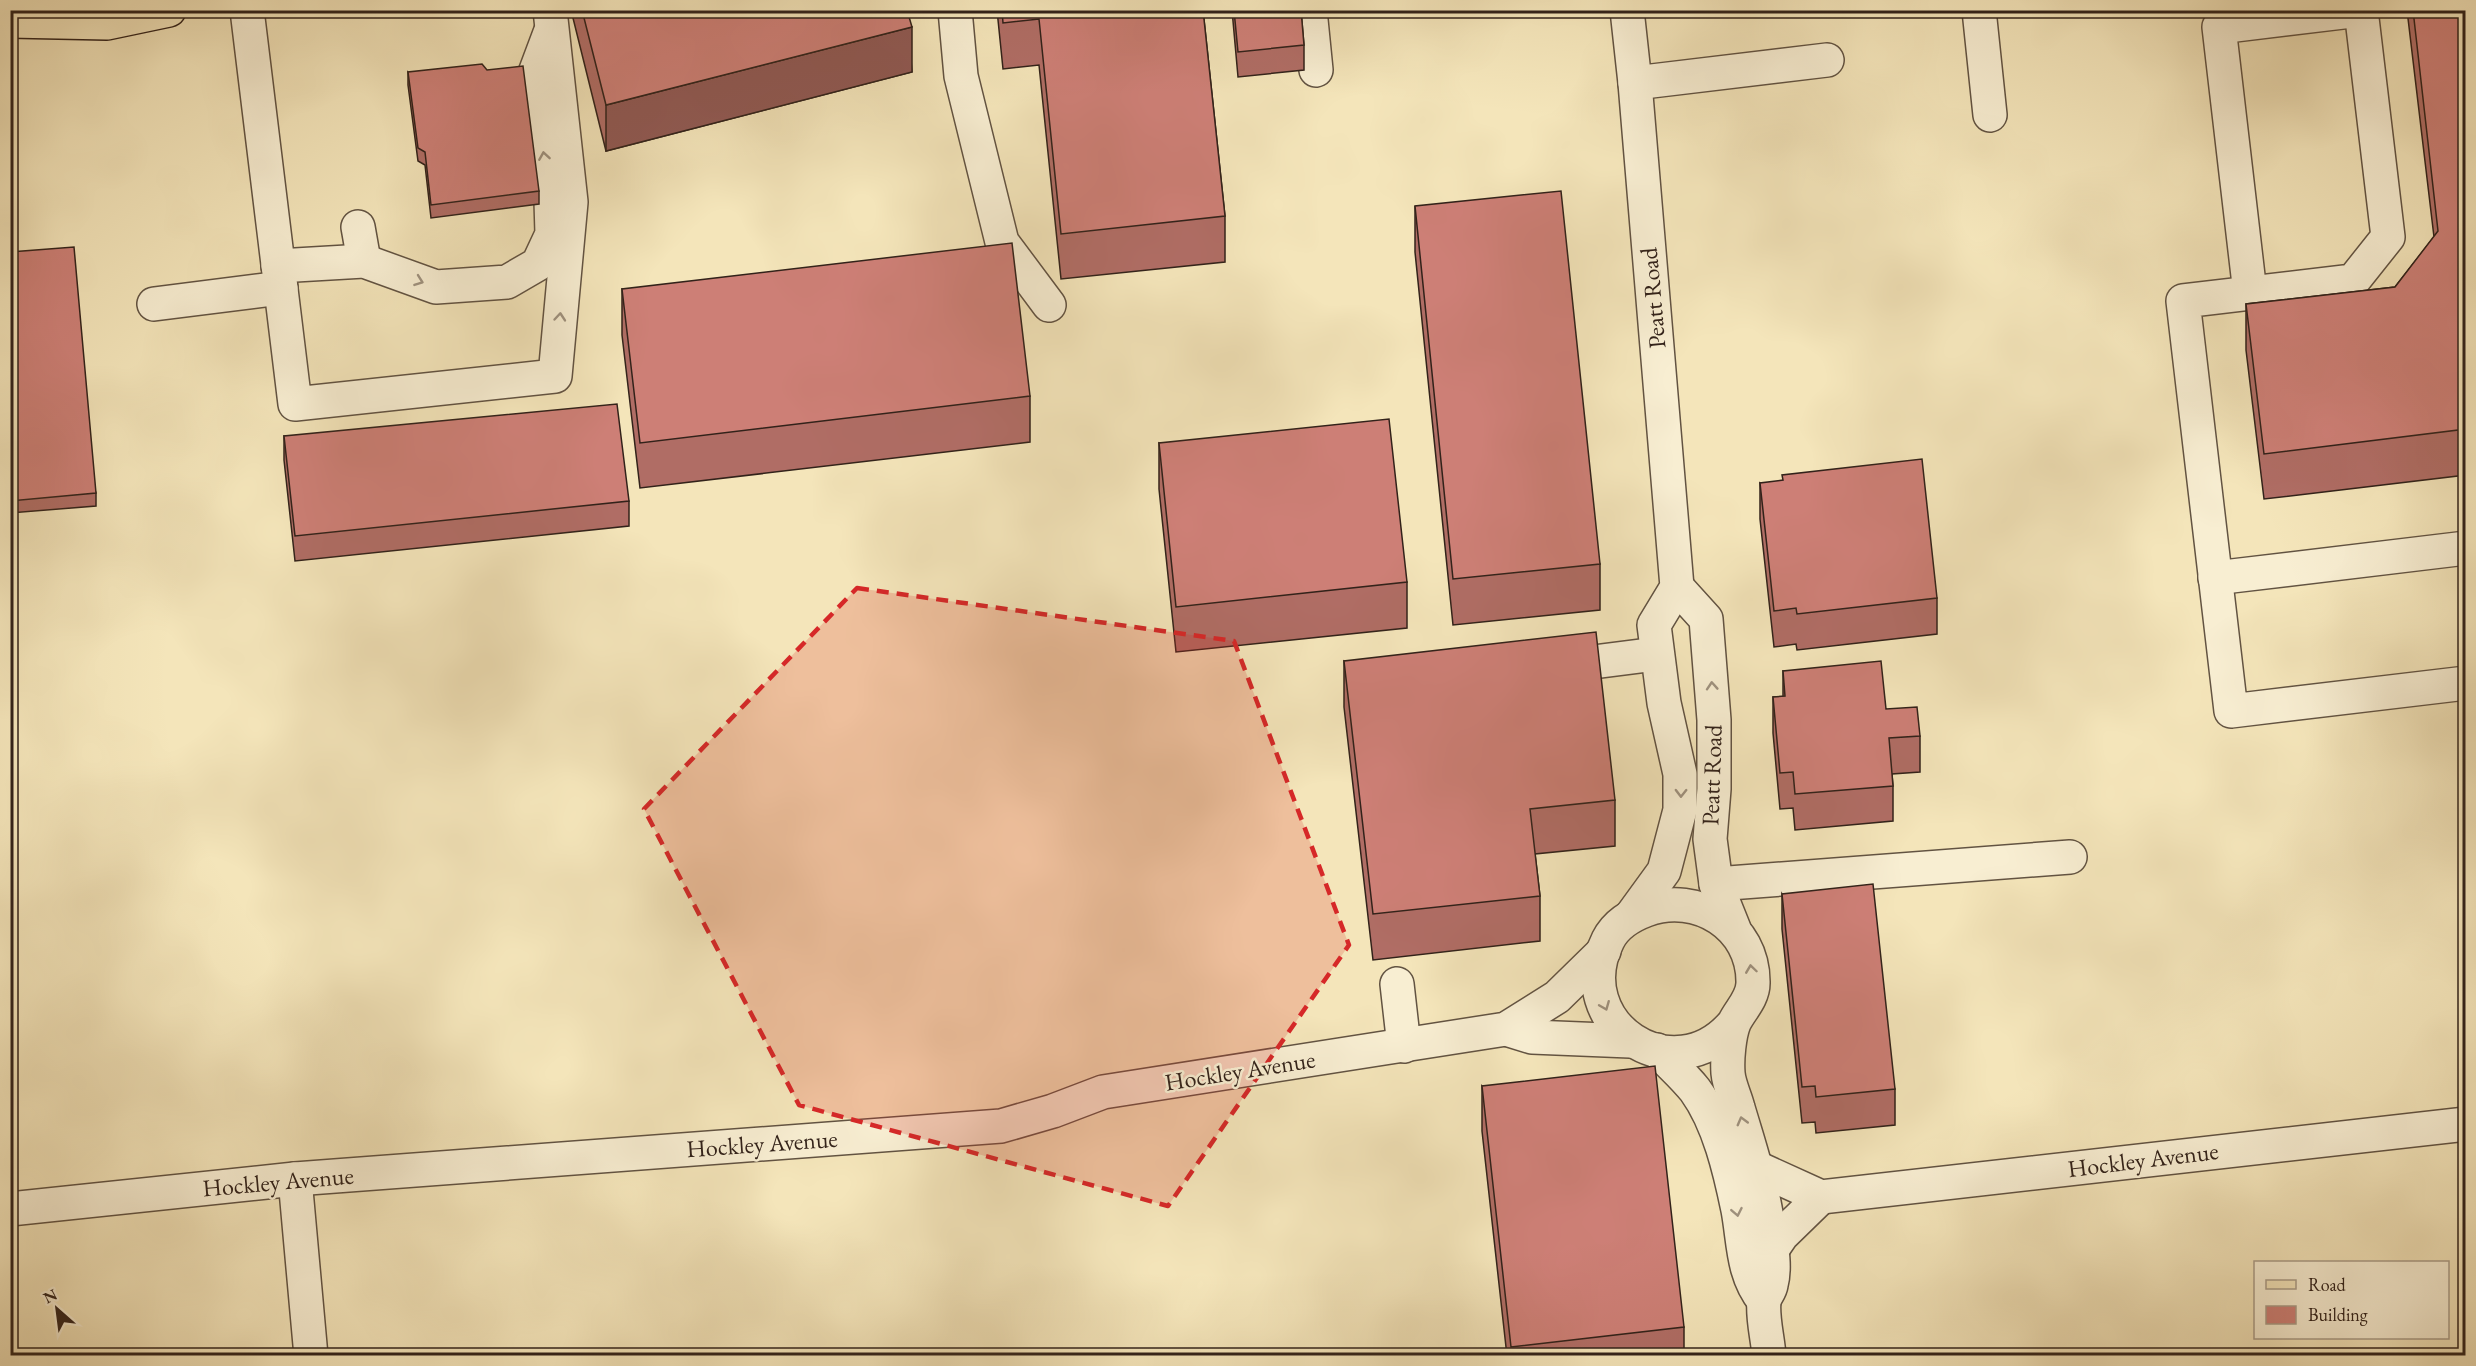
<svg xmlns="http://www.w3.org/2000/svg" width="2476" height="1366" font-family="'EB Garamond',serif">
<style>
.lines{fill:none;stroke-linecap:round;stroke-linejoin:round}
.minor-casing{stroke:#625342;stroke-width:36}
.major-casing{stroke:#32221a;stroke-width:36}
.minor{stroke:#f8eed2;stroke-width:33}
.major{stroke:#f4e5ba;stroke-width:33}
.wall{fill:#b06d65;stroke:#32221a;stroke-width:1.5}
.shaded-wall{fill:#905953;stroke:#32221a;stroke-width:1.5}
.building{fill:#cd7f76;stroke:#32221a;stroke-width:1.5}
.oneway{stroke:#9f927f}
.marked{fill:#d62828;fill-opacity:0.2;stroke:#d62828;stroke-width:4.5;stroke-dasharray:12 8;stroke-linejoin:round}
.labels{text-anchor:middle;stroke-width:5;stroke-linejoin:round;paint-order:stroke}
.street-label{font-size:24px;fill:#32221a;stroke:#f8eed2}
</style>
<rect width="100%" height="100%" fill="#f4e5ba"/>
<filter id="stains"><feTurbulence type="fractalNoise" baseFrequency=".00333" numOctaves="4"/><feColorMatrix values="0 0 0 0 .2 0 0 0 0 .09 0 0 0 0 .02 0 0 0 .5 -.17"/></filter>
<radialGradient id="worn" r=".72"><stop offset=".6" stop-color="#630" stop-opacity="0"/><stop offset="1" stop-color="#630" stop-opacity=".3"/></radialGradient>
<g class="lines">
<!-- minor casing -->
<g class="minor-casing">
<g id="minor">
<path d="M247,10L295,404L555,376L571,202L550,10"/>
<path d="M955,10L961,76L1002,242L1049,305"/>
<path d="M1310,10L1316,70"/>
<path d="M1627,10L1635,83L1677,587L1654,625L1664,703L1680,774V810L1664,871L1632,915"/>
<path d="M1979,10L1990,115"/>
<path d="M2361,10L2388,237L2353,281L2183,301L2231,711L2466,683"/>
<path d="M1635,83L1827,60"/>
<path d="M358,227L364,261"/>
<path d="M278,266L364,261L436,287L507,282L538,264L552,234L551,201L532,81L550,33"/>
<path d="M2250,293L2219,27L2360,10"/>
<path d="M154,304L281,288"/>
<path d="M2215,578L2466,548"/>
<path d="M1677,587L1706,619L1714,720V789L1710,839L1716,884L1734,929"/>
<path d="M1554,667L1656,654"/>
<path d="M1716,884L2070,857"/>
<path d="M1397,984L1404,1046"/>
<path d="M1734,1023C1674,1095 1566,1024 1608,940C1616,924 1630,916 1646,910C1697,891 1754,926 1753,983C1753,999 1740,1010 1734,1023C1729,1036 1727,1059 1728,1073C1729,1085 1735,1096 1738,1108C1748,1142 1760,1177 1766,1213C1769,1235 1777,1263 1771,1285C1770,1291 1765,1296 1764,1301C1762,1318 1768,1339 1769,1356"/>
<path d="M1506,1029L1532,1037L1630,1041"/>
<path d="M1657,1050C1669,1063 1684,1076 1695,1090C1719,1123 1730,1171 1738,1210C1744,1242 1742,1274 1764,1301"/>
<path d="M1755,1167L1821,1197L2466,1124"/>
<path d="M295,1179L311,1356"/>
<path d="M10,1209L295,1179L1001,1126L1053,1111L1103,1092L1506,1029L1557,997L1604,951"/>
<path d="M1771,1251L1782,1235L1821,1197"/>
</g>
</g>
<!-- major casing -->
<g class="major-casing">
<path id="major" d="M10,21L107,23L169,10"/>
</g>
<!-- minor -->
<use href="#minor" class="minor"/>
<!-- major -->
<use href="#major" class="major"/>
</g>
<!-- wall -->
<g class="wall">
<path d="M571,10H907L912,72L606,151Z"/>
<path d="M997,10H1203L1225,216V262L1061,279L1039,65L1003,69Z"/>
<path d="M1232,10H1301L1304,45V70L1238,77Z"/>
<path d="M1733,10H1778L1734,16Z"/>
<path d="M2407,10H2466V475L2264,499L2246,350V304L2395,287L2434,237Z"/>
<path d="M408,72L539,191V204L431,218L425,165L418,161L408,85Z"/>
<path d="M1415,206L1600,564V610L1453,625L1415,252Z"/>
<path d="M10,252L96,493V506L10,513Z"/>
<path d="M622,289L1030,396V442L640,488L622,335Z"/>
<path d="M284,436L629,501V526L295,561L284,460Z"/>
<path d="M1159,443L1407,582V628L1176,652L1159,489Z"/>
<path d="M1760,483L1937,598V634L1797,650L1796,644L1774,647L1760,519Z"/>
<path d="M1344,661L1615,800V846L1535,854L1540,896V941L1373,960L1344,707Z"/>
<path d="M1783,671L1886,709L1920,736V772L1892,774L1893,786V821L1795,830L1793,808L1780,809L1773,733V697H1783Z"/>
<path d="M1782,894L1895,1089V1125L1816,1133L1815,1122L1802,1123L1782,929Z"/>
<path d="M1482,1086L1684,1327V1356H1507L1482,1131Z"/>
</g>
<!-- shaded-wall -->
<path class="shaded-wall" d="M912,27V72L606,151V105Z"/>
<!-- building -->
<g class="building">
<path d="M582,10H907L912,27L606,105Z"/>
<path d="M1002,10H1203L1225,216L1061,234L1039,19L1003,23Z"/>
<path d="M1234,10H1301L1304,45L1238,52Z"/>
<path d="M2413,10H2466V429L2264,454L2246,304L2395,287L2438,231Z"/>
<path d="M482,64L487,70L523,66L539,191L431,205L425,152L418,148L408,72Z"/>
<path d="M1561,191L1600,564L1453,579L1415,206Z"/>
<path d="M1012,243L1030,396L640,443L622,289Z"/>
<path d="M74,247L96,493L10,501V252Z"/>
<path d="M617,404L629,501L295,536L284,436Z"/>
<path d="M1389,419L1407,582L1176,607L1159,443Z"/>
<path d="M1922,459L1937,598L1797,614L1796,608L1774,611L1760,483L1783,480L1782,475Z"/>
<path d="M1596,632L1615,800L1530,809L1540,896L1373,914L1344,661Z"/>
<path d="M1881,661L1886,709L1917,707L1920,736L1889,738L1893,786L1795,794L1793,772L1780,773L1773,697L1785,696L1783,671Z"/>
<path d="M1873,884L1895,1089L1816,1097L1815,1086L1802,1087L1782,894Z"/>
<path d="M1655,1066L1684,1327L1511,1347L1482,1086Z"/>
</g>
<!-- one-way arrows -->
<defs><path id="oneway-chevron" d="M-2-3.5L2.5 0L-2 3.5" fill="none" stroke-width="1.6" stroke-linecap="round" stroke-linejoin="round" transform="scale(1.5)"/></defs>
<g class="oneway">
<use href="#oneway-chevron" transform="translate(544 156) rotate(-99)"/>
<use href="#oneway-chevron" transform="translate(419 281) rotate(20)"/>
<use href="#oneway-chevron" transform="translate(560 317) rotate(-85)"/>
<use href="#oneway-chevron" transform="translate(1712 686) rotate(-94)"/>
<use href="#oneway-chevron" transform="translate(1681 793) rotate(91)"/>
<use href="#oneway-chevron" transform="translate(1751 969) rotate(-98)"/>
<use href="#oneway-chevron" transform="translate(1605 1006) rotate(68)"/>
<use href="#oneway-chevron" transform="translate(1742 1121) rotate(-105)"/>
<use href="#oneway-chevron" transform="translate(1737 1212) rotate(79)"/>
</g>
<!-- marked area -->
<path class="marked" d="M857,588L1234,641L1349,945L1168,1206L799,1105L644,809Z"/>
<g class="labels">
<!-- street labels -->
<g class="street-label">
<text transform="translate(1653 298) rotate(-95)" y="8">Peatt Road</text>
<text transform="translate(1712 775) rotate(-88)" y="8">Peatt Road</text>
<text transform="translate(1240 1071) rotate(-9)" y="8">Hockley Avenue</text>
<text transform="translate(762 1144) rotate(-4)" y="8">Hockley Avenue</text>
<text transform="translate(2143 1160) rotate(-7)" y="8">Hockley Avenue</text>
<text transform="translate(278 1182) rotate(-5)" y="8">Hockley Avenue</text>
</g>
</g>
<!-- margin -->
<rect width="2476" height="1366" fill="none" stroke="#f4e5ba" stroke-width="36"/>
<rect x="12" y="12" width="2452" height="1342" fill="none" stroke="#32221a" stroke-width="3"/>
<rect x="18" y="18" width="2440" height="1330" fill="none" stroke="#32221a" stroke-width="1.5"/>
<!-- legend -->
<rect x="2254" y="1261" width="195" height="78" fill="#f8eed2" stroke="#a99c88" stroke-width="1.5"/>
<rect x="2266" y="1280" width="30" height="9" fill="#f4e5ba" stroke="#a99c88" stroke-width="1.5"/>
<text x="2308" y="1291" font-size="18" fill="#32221a">Road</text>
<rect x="2266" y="1306" width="30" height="18" fill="#cd7f76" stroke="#a99c88" stroke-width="1.5"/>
<text x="2308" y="1321" font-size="18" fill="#32221a">Building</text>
<!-- north arrow -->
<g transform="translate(57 1309) rotate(332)" stroke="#f8eed2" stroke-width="4.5" paint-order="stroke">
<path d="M0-4.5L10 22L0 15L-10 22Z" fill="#32221a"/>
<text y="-9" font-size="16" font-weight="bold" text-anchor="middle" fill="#32221a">N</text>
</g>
<rect width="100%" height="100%" filter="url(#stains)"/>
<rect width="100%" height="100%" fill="url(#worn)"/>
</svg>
